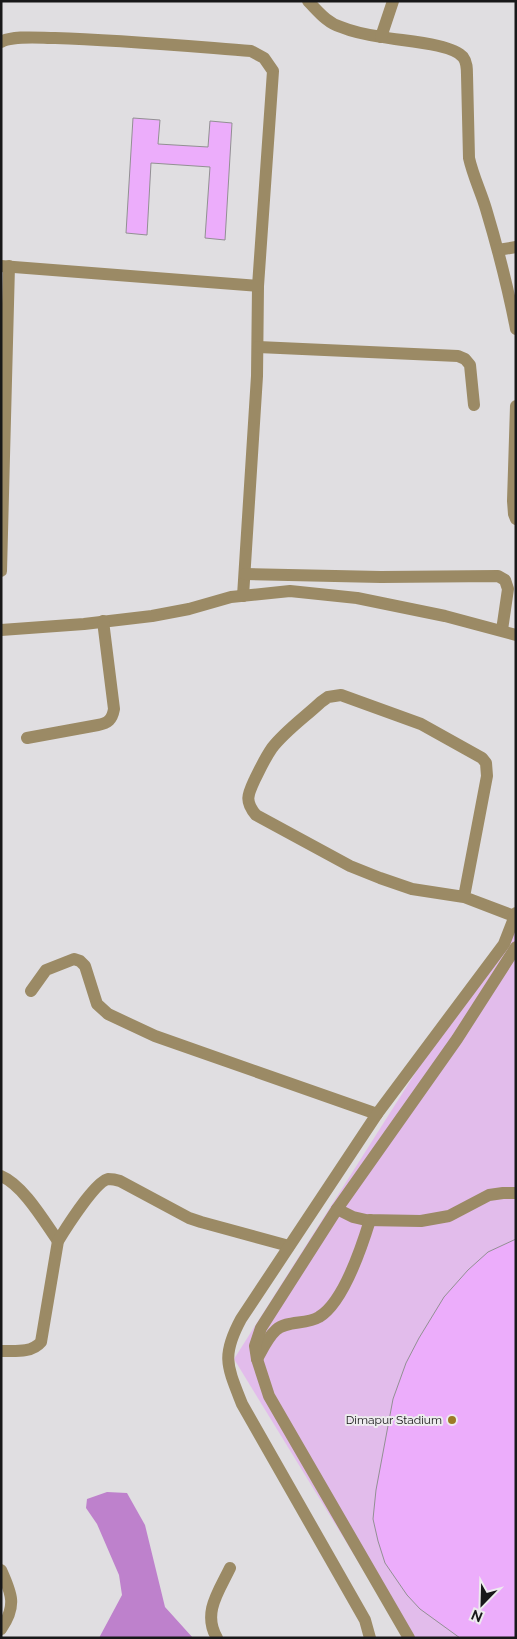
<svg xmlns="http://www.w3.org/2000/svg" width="517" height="1639" font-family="Raleway,sans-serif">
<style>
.green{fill:#e2bceb}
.water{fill:#be81cc}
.building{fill:#ecadfb;stroke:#929093}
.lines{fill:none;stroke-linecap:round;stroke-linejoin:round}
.minor{stroke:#9b8a65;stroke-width:12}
.poi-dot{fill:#9c7a25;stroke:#edebee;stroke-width:2}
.labels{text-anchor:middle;stroke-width:4;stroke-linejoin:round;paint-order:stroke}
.poi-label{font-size:12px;fill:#181819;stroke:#edebee;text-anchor:end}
</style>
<rect width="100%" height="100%" fill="#e0dee1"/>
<!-- green -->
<path class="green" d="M516,914V1638H405L234,1359Z"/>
<!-- water -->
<path class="water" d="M107,1492L127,1493L145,1525L165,1607L193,1638H99L122,1595L119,1575L97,1524L86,1508L87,1499Z"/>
<!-- building -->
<g class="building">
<path d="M133,118L160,120L158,144L208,147L210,121L232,123L225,240L205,238L210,167L151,163L147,235L126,233Z"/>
<path d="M516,1239V1638H460L420,1609L407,1595L385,1563L378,1541L373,1519L376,1490L393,1399L406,1363L419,1338L444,1297L468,1270L488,1252Z"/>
</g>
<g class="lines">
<!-- minor -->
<g class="minor">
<path d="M308,1C318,11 327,23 341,27C353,32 368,35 382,37C400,41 451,43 463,57C467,62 467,69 467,75L469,158C473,176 481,192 486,209C498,249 508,288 516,329"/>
<path d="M381,37L393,1"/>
<path d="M1,42C13,35 40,38 55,38C120,40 186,46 251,51L264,58L273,71L258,286L257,376L243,596"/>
<path d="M498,250L516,247"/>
<path d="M1,266L258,286"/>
<path d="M258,347L458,356L465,359L470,365L474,405"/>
<path d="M516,406L513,501L514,514L516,519"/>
<path d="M1,571L9,266"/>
<path d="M245,574L381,577L498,576L505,580L508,589L502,630"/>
<path d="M1,630L84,624L152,616L189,609L231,597L290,591L357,598L445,616L516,635"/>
<path d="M27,738L98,725C108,723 112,720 114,709L103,621"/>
<path d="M464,897L487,776L486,763L482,758L421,724L341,695L328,697L321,702C305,717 285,731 272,748C265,758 260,769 255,779C248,794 244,801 256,815L350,866L380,878L412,889L464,897L514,916"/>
<path d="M31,991L46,970L74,959L80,961L85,966L97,1004L108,1014L155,1036L377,1114"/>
<path d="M1,1176C23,1185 44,1221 58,1241"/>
<path d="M337,1209L353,1217L366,1220L421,1221L449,1216L489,1195L503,1193H516"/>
<path d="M1,1351C15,1351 32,1353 41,1342L58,1241C66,1228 95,1182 108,1179C112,1179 117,1180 120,1181L189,1218L201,1222L289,1246"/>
<path d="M257,1359C262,1350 268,1337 276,1330C287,1320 306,1325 319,1317C343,1303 362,1246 370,1220"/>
<path d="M1,1570C12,1594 17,1606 1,1629"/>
<path d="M217,1638C202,1613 219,1591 230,1568"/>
<path d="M370,1638L365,1620L242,1404C227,1366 221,1356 241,1319L377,1114L504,944L516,913"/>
<path d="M409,1638L269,1396L257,1359L255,1346L261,1328L337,1209L457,1039L516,947"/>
</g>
</g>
<!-- markers -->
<circle class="poi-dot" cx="452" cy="1420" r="5"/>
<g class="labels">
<!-- poi labels -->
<g class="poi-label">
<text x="442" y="1424">Dimapur Stadium</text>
</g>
</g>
<!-- border -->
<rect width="517" height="1639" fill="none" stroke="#181819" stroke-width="5"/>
<!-- north arrow -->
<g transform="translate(482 1604) rotate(203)" stroke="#edebee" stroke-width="4" paint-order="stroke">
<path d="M0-4L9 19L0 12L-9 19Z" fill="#181819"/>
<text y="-8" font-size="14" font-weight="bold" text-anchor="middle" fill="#181819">N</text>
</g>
</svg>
